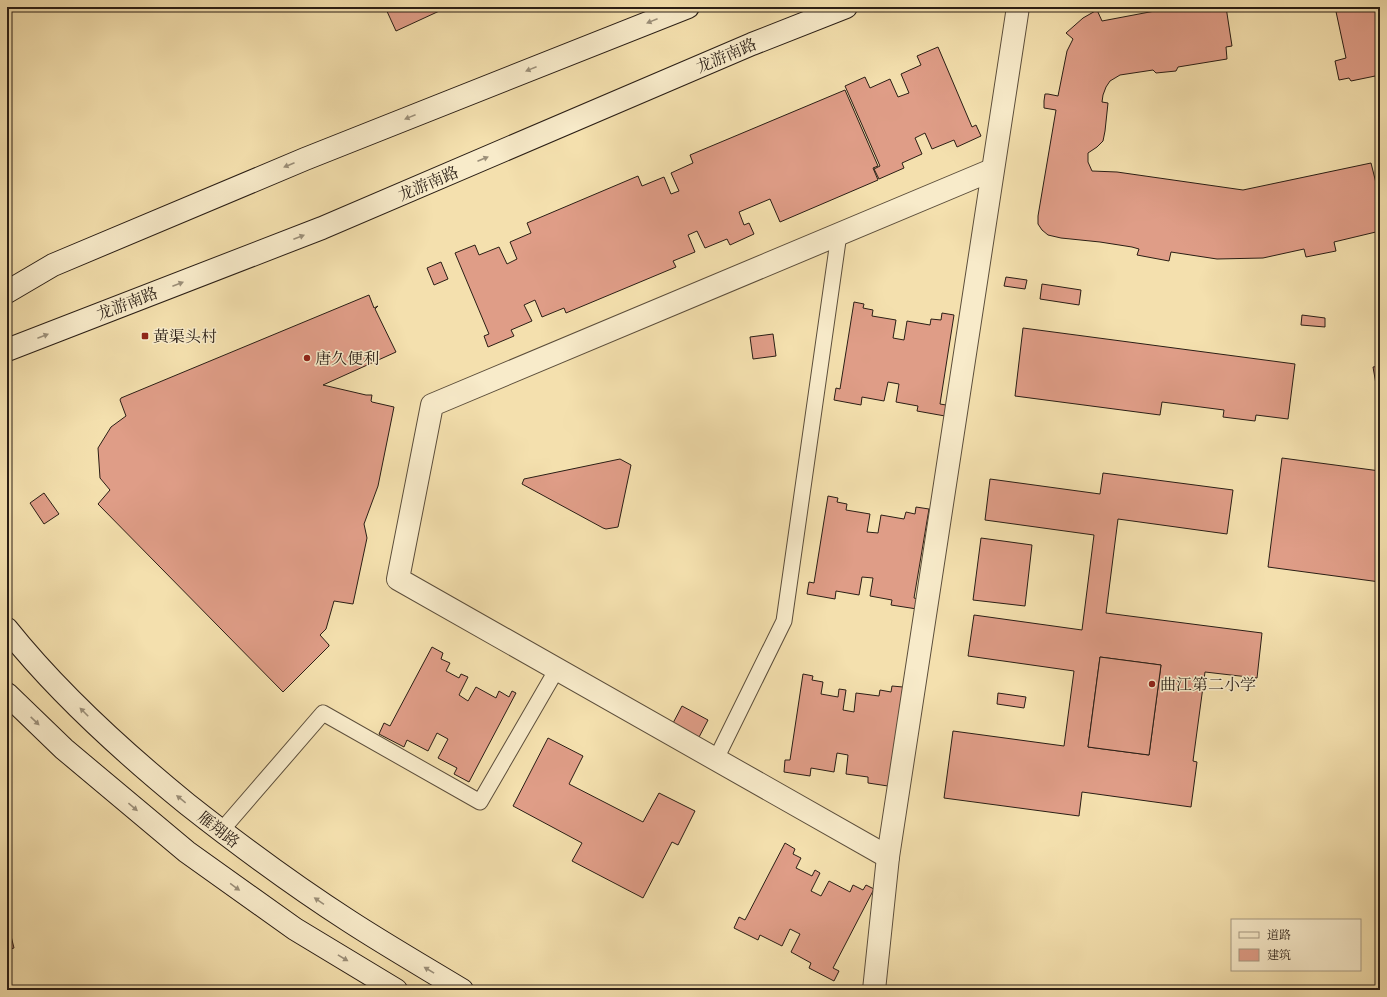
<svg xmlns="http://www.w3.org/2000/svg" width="1387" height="997" font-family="'Libre Bodoni','Noto Serif SC',serif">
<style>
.building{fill:#df9d87;stroke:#2a1e15;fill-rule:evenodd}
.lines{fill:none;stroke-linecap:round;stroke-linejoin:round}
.lane-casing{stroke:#5c4e3b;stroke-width:17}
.street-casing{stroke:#5c4e3b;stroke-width:24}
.secondary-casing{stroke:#2a1e15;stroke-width:24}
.lane{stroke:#f8ebca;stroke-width:15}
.street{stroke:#f8ebca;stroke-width:22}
.secondary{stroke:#f8ebca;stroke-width:22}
.oneway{fill:#9b8f79}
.poi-dot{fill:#8f2418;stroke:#f8ebca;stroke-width:1.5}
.labels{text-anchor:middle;stroke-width:3;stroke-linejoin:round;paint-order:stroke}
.street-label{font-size:16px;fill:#2a1e15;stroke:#f8ebca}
.poi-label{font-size:16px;fill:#2a1e15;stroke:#f8ebca;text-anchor:start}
</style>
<rect width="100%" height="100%" fill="#f4e0ae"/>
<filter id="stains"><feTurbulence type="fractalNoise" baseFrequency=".005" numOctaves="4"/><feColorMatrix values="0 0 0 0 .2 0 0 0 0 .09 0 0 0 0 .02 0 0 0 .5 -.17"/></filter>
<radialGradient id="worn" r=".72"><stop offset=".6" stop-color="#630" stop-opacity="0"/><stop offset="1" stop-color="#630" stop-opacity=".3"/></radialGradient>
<!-- building -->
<g class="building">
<path d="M385,7H448L396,31Z"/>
<path d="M1176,7H1226L1232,46L1226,47L1227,59L1178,67L1176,71L1156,73L1153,70L1120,75L1110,81L1106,87L1103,95L1102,102L1108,103L1105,131L1103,141L1097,147L1088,153V162L1092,171L1117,172L1243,190L1371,163L1380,199V231L1334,242L1336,251L1306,257L1304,249L1263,258L1217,259L1171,252L1169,261L1137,255L1139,249L1132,247L1100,242L1061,238L1048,235L1042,230L1038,224V216L1056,110L1044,108V101L1045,94H1048L1058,96L1067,51L1073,39L1066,33L1083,18L1097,10L1102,21Z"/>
<path d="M1335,7H1380V75L1351,81L1349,78L1339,80L1335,61L1346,58Z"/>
<path d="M938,47L972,127L976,125L981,136L957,147L954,140L932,149L925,133L915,138L922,154L902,163L904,168L879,179L874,169L880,166L845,86L865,77L870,88L890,79L898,97L909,93L901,74L921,65L917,56Z"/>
<path d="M845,90L878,166L873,168L878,180L780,222L770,199L739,212L744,225L749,223L754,234L730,245L727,239L705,248L697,231L688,235L695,252L673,261L676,267L566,313L564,308L542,317L535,300L524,305L532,321L511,330L514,336L488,347L484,336L489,334L455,253L475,245L479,255L499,247L507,264L517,259L510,242L531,233L527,223L638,176L642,186L664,177L671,194L679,191L671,173L693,163L690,155Z"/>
<path d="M441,262L448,279L434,285L427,268Z"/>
<path d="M1006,277L1027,280L1025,289L1004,286Z"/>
<path d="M1042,284L1081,290L1079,305L1040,299Z"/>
<path d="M369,295L374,308L378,306L375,309L396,352L323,385L366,395H372L371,401L372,402L394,407L378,486L364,524L367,538L353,604L334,601L326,629L320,635L329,645V646L283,692L98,504L110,490L100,478L98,448L111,427L126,416L120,400L121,398Z"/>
<path d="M854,302L864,304L863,308L873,310L872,316L896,320L893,338L904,340L907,321L930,325L931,319L941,320L942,313L954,315L940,404L946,405L945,416L917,411L918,406L896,402L899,384L888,382L884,401L862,397L861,405L834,400L836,388L840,389Z"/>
<path d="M1302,315L1325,318V327L1301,325Z"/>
<path d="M1023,328L1295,364L1288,419L1256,415L1255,421L1223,417L1224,410L1162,402L1160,415L1015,396Z"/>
<path d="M773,334L776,356L753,359L750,337Z"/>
<path d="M1380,366V407L1373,367Z"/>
<path d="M1282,458L1380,471V582L1268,567Z"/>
<path d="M620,459L631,465L618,527L606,529L603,528L522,484L524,479Z"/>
<path d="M1103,473L1233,490L1227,534L1118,519L1106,613L1262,633L1257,678L1205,672L1193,761L1197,762L1191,807L1082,792L1079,816L944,798L953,731L1064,746L1074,671L968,656L974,615L1082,630L1094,535L985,520L990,479L1100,494ZM1100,657L1161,665L1149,755L1088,747Z"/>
<path d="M44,493L59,514L44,524L30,503Z"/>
<path d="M828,496L838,498L837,502L847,504L846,510L870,514L867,532L878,533L881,515L904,519L906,512L915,514L916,507L929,509L914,598L918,599L917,609L891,605L892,600L870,596L873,578L862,577L859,595L836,591L835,599L807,594L809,582L814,583Z"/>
<path d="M981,538L1032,545L1025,606L973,600Z"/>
<path d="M432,647L443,653L441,659L450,663L446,671L459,678L461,674L468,677L459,695L468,701L476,687L496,698L499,691L509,697L512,691L516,693L469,782L454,774L457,768L438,758L448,739L437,733L428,751L407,740L404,747L379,734L384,723L390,726Z"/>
<path d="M1100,657L1161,665L1149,755L1088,747Z"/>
<path d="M803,674L813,676L812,680L823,682L821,694L838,697L839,689L846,690L843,710L854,712L856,693L879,696L880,690L891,692L892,686L903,687L888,786L868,783V777L846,774L848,755L837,753L834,772L811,768L810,776L784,772L785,760H790Z"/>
<path d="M998,693L1026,697L1024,708L997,704Z"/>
<path d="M682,706L708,720L698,739L672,725Z"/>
<path d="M548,738L583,756L569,784L643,822L659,793L695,811L678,845L672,842L643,898L572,861L582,843L513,806Z"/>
<path d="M785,843L795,849L793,854L801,858L796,868L812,876L815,870L820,873L811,891L821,896L829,881L850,892L853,885L863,890L866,885L874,889L833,968L839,971L834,981L809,968L811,963L791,952L800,934L790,929L782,946L760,935L758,940L734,928L739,917L745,920Z"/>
<path d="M7,920L14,948L7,950Z"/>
</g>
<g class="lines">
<!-- lane casing -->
<g class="lane-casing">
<g id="lane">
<path d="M716,759L784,621L839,234"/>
<path d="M221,831L323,713L480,802L557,669"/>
</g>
</g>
<!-- street casing -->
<g class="street-casing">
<g id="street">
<path d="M888,857L398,579L432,405L992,170"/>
<path d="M874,990L888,857L1018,7"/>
</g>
</g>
<!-- secondary casing -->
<g class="secondary-casing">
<g id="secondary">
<path d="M7,292L53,265L305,159L688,7"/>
<path d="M7,350L322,228L752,44L846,7"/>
<path d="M7,629C59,694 122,751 187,804C239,845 293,885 349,921C386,945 424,967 462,990"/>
<path d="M7,694L64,749L187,852L295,929L396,990"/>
</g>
</g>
<!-- lane -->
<use href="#lane" class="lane"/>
<!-- street -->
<use href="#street" class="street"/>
<!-- secondary -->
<use href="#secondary" class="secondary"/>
</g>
<!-- one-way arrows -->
<defs><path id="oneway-solid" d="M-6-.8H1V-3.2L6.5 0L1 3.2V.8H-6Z"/></defs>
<g class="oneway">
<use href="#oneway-solid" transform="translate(652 21) rotate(158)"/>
<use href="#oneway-solid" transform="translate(531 69) rotate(158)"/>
<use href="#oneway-solid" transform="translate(410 117) rotate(158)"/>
<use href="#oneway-solid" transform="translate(483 159) rotate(-23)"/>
<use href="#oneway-solid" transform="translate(289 165) rotate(157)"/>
<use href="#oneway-solid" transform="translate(299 237) rotate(-21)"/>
<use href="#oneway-solid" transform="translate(178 284) rotate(-21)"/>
<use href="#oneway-solid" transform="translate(43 336) rotate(-21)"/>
<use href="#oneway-solid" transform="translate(84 712) rotate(-135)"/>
<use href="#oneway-solid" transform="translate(35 721) rotate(44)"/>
<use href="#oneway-solid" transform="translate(181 799) rotate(-141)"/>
<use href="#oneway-solid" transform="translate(133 807) rotate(40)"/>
<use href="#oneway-solid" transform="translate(235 887) rotate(36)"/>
<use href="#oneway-solid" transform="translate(319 901) rotate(-146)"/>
<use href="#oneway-solid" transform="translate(343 958) rotate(31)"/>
<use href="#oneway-solid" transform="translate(429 970) rotate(-149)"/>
</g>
<!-- markers -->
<g class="poi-dot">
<rect x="141" y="332" width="8" height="8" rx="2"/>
<circle cx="307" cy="358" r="4"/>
<circle cx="1152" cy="684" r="4"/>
</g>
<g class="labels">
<!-- street labels -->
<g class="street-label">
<text transform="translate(726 55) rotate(-23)" y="6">龙游南路</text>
<text transform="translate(428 183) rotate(-23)" y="6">龙游南路</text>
<text transform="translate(127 303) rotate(-21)" y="6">龙游南路</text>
<text transform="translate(219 829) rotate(38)" y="6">雁翔路</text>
</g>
<!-- poi labels -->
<g class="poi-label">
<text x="153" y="342">黄渠头村</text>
<text x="315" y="364">唐久便利</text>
<text x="1160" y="690">曲江第二小学</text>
</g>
</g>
<!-- margin -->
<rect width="1387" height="997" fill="none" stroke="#f4e0ae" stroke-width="24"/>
<rect x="8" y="8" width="1371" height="981" fill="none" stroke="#2a1e15" stroke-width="2"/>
<rect x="12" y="12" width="1363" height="973" fill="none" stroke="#2a1e15"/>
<!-- legend -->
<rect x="1231" y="919" width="130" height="52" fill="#f8ebca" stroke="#a69982"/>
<rect x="1239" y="932" width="20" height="6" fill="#f8ebca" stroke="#a69982"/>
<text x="1267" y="939" font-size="12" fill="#2a1e15">道路</text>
<rect x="1239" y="949" width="20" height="12" fill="#df9d87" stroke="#a69982"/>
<text x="1267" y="959" font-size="12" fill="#2a1e15">建筑</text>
<rect width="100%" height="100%" filter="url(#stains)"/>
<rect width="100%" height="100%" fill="url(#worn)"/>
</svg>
